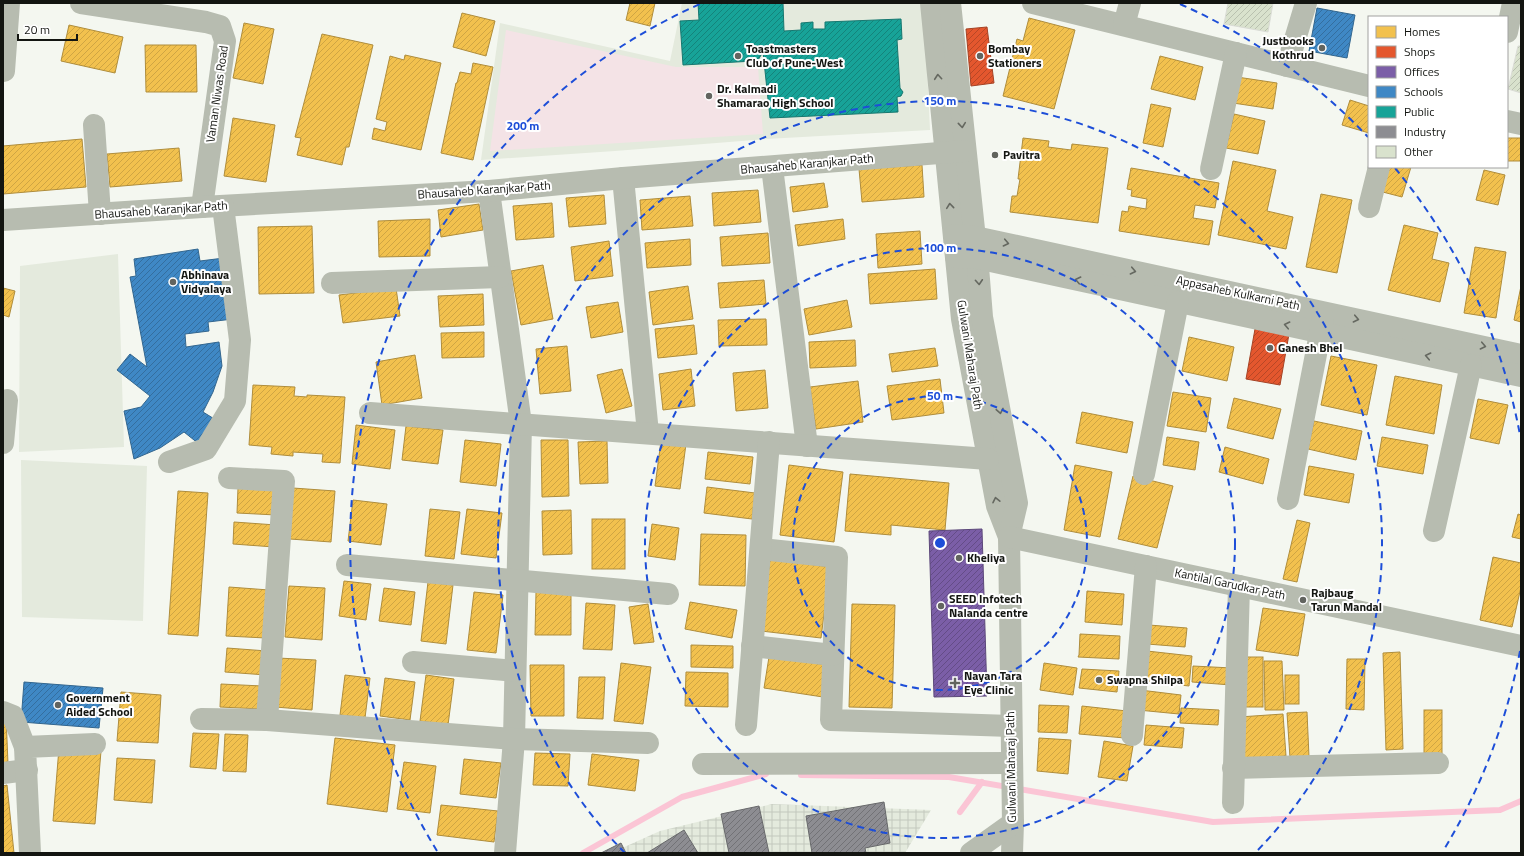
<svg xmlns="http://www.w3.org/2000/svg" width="1524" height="856" font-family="'Titillium Web',sans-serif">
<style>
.built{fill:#e4eadd}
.industrial{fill:url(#industrial-grid)}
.grass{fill:#f4e3e6}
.homes{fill:url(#homes-hatch);stroke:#af8d3c}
.shops{fill:url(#shops-hatch);stroke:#a54325}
.offices{fill:url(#offices-hatch);stroke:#5c487a}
.schools{fill:url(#schools-hatch);stroke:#32668f}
.public{fill:url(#public-hatch);stroke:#167870}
.industry{fill:url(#industry-hatch);stroke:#68696b}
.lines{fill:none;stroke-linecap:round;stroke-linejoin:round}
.stream{stroke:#fbc5d5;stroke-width:6}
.building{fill:url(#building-hatch);stroke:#dadcd6}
.minor{stroke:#b7bcb0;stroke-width:22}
.oneway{stroke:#656860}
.ring{fill:none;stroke:#1d4ed8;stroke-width:2;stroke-dasharray:7 5}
.poi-dot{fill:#62645f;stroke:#fff;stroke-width:1.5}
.labels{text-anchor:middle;stroke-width:4;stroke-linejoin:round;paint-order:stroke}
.poi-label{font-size:12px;font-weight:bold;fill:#131511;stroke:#fff;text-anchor:start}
.street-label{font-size:12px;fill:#131511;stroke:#fff}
.centre{fill:#1d4ed8;stroke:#fff;stroke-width:2}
.ring-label{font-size:12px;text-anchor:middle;font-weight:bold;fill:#1d4ed8;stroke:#fff;stroke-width:4;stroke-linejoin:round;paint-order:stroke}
</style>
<defs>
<pattern id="industrial-grid" width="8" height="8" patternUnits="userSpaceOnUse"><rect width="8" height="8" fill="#e4eadd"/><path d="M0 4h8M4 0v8" fill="none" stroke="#c3c8bd"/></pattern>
<pattern id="homes-hatch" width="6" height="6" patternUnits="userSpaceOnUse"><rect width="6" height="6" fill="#f2c14e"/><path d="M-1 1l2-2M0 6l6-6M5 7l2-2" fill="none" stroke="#cfa543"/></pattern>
<pattern id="shops-hatch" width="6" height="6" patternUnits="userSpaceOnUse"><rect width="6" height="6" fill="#e4572e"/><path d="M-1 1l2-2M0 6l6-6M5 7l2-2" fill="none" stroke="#b84726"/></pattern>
<pattern id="offices-hatch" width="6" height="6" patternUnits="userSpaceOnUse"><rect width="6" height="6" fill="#7b5ea7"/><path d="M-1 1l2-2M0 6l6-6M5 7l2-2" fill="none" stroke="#644c87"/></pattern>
<pattern id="schools-hatch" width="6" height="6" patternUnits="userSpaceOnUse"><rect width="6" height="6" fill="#3f88c5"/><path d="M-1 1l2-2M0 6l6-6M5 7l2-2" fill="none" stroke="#346e9f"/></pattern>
<pattern id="public-hatch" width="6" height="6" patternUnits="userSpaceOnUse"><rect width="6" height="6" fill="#17a398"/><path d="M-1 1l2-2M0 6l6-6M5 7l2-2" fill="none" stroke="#14847b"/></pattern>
<pattern id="industry-hatch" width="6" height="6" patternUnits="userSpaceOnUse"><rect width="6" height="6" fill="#8d8d92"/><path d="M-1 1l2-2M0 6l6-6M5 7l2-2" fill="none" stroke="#727276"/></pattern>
<pattern id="building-hatch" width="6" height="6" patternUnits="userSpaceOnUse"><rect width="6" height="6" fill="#d9e2cd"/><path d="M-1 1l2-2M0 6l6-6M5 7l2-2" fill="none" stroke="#b9c1af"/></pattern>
</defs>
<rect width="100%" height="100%" fill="#f4f7f0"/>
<!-- built -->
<g class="built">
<path d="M682,3H924L930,130L766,139L615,151L481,160L500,23L670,61Z"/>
<path d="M118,254L124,447L19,452L20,266Z"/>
<path d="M21,460L147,466L143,621L22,617Z"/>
</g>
<!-- industrial -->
<path class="industrial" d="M772,804L931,810L905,853H611L660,831Z"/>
<!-- grass -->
<path class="grass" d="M506,30L676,67H758L763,134L490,151Z"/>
<!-- homes -->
<g class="homes">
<path d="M630,3H655L650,26L626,20Z"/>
<path d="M462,13L495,21L486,56L453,47Z"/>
<path d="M1029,18L1075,30L1054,109L1003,96L1017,39L1023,41Z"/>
<path d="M244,23L274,29L263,84L233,78Z"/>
<path d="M69,25L123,37L115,73L61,61Z"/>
<path d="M322,34L373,45L349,147H346L342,165L297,155L301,138L295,137Z"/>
<path d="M145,45H196L197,92H146Z"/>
<path d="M405,55L441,63L421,150L372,139L374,128L385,131L387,122L376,119L390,56L404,60Z"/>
<path d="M1160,56L1203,67L1195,100L1151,89Z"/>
<path d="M473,63L493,67L473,160L441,153L456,83H457L460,72L471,74Z"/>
<path d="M1237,77L1277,83L1273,109L1233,103Z"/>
<path d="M1350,100L1369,106V133L1342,125Z"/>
<path d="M1151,104L1171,108L1163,147L1143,143Z"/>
<path d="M1234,114L1265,121L1258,154L1226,148Z"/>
<path d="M233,118L275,125L266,182L224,176Z"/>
<path d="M1023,138L1049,141L1048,147L1071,150L1072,144L1108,148L1098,223L1010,212L1012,196H1017L1020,179H1018Z"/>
<rect x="1507" y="138" width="14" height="23"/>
<path d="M82,139L86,187L3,194V146Z"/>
<path d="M179,148L182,181L110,187L107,154Z"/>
<path d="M1233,161L1276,170L1267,211L1293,217L1286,249L1218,235Z"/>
<path d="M922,165L924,197L862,202L859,169Z"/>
<path d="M1381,167H1411L1402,197L1375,190Z"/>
<path d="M1131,168L1219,183L1215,208L1195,205L1193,218L1213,221L1209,245L1119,231L1122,211L1128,212L1129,206L1146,209L1147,199L1131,196L1132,190L1127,189Z"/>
<path d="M1484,170L1505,175L1498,205L1476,200Z"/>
<path d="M824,183L828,207L793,212L790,187Z"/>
<path d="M758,190L761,222L714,226L712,193Z"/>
<path d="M1321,194L1352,200L1337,273L1306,267Z"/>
<path d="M604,195L606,224L569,227L566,198Z"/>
<path d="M690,196L693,226L642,230L640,200Z"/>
<path d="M552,203L554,237L516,240L513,206Z"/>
<path d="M479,204L483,230L441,237L438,210Z"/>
<path d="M430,219V256L379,257L378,221Z"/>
<path d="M843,219L845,239L798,246L795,225Z"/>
<path d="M1404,225L1438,233L1432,259L1449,263L1440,302L1388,290Z"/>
<path d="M312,226L314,293L259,294L258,227Z"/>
<path d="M920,231L922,264L878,268L876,234Z"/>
<path d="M768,233L770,263L722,266L720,237Z"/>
<path d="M690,239L691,265L647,268L645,243Z"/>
<path d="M609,241L613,276L575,281L571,247Z"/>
<path d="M1475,247L1506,252L1496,318L1464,313Z"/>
<path d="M543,265L553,319L521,325L511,271Z"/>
<path d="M935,269L937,299L870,304L868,274Z"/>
<path d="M764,280L766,304L720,308L718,283Z"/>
<path d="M688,286L693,319L653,325L649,292Z"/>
<path d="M1521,286V322L1514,320Z"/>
<path d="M3,288L15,291L9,317L3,315Z"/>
<path d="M396,288L400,316L343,323L339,295Z"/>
<path d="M483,294L484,325L440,327L438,296Z"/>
<path d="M847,300L852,327L809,335L804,309Z"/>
<path d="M618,302L623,332L591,338L586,307Z"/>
<path d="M766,319L767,345L719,346L718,320Z"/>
<path d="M694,325L697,354L658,358L655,329Z"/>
<path d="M484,332V357L442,358L441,333Z"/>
<path d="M1189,337L1234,347L1227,381L1182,371Z"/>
<path d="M855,340L856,366L810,368L809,342Z"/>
<path d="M567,346L571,391L540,394L536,349Z"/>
<path d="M935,348L938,366L892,372L889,354Z"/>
<path d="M415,355L422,398L382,405L376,362Z"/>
<path d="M1331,356L1377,365L1367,415L1321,405Z"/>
<path d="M622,369L632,406L606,413L597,375Z"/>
<path d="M691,369L695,406L663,410L659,374Z"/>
<path d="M765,370L768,408L736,411L733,373Z"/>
<path d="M1395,376L1442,385L1434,434L1386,425Z"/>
<path d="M940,379L944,413L892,420L887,386Z"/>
<path d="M858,381L863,422L816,429L810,387Z"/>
<path d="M253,385L295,387L294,396L307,397V395L345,397L340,463L322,462L323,454L293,452V456L271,454L272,447L249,445Z"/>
<path d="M1173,392L1211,398L1206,432L1167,426Z"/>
<path d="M1234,398L1281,409L1273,439L1227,428Z"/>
<path d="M1478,399L1508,405L1499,444L1470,438Z"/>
<path d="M1082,412L1133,422L1127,453L1076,443Z"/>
<path d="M1314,421L1362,431L1356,460L1308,449Z"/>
<path d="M356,425L395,430L390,469L352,464Z"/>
<path d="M406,426L443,430L438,464L402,460Z"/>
<path d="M1167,437L1199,442L1195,470L1163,465Z"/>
<path d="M1382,437L1428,445L1423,474L1377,466Z"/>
<path d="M465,440L501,444L496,486L460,482Z"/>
<path d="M541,440H568L569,496L542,497Z"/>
<path d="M607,441L608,483L580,484L578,442Z"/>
<path d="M661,441L686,444L680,489L655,486Z"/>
<path d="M1225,447L1269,459L1263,484L1219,472Z"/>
<path d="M708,452L753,457L750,484L705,479Z"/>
<path d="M789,465L843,472L834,542L780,535Z"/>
<path d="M1075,465L1112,472L1100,537L1064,530Z"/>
<path d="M1309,466L1354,474L1349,503L1304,495Z"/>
<path d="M850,474L949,483L945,530L891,525V535L845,531Z"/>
<path d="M1133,476L1173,486L1157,548L1118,539Z"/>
<path d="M707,487L755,493L752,519L704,513Z"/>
<path d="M238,488L278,490L276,515L237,513Z"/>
<path d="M293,488L335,491L331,542L290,539Z"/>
<path d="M178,491L208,493L198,636L168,634Z"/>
<path d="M353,500L387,504L381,545L348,541Z"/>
<path d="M430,509L460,512L454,559L425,556Z"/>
<path d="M467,509L502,513L496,558L461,554Z"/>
<path d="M571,510L572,554L543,555L542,511Z"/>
<path d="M1518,514L1521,515V539L1512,537Z"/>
<rect x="592" y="519" width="33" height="50"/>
<path d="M1297,520L1310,523L1297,582L1283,579Z"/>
<path d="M234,522L276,525L274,547L233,544Z"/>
<path d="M652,524L679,528L675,560L648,556Z"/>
<path d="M701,534L746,535L745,586L699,585Z"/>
<path d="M1493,557L1521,563V587L1512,627L1480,620Z"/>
<path d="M770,559L830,567L821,638L761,631Z"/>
<path d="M344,581L371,584L366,620L339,616Z"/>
<path d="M428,582L453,585L446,644L421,641Z"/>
<path d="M289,586L325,588L322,640L285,637Z"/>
<path d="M229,587L269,590L266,638L226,636Z"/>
<path d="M384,588L415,592L411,625L379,621Z"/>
<path d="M1087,591L1124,594L1122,625L1085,622Z"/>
<path d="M474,592L503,595L496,653L467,650Z"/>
<path d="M536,592H571V635H535Z"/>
<path d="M690,602L737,610L732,638L685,629Z"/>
<path d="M586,603L615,605L612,650L583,649Z"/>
<path d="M648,604L654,642L634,644L629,607Z"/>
<path d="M852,604L895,605L892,708L849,707Z"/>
<path d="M1263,608L1305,614L1298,656L1256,650Z"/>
<path d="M1149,625L1187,628L1185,647L1147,644Z"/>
<path d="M1080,634L1120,636L1119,659L1078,657L1079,655Z"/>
<path d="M691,645L733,646V668L691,667Z"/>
<path d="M227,648L267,651L266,675L225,672Z"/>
<path d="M1147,651L1192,656L1189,686L1144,681Z"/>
<path d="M1400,652L1403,749L1386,750L1383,653Z"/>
<path d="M769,657L828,665L823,697L764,688Z"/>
<rect x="1241" y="657" width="22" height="50"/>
<path d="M278,658L316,660L312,710L275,707Z"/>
<path d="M1347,659H1365L1364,710L1346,709Z"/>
<path d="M1264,661H1282L1284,710H1265Z"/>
<path d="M621,663L651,667L643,724L614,721Z"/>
<path d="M1044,663L1077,668L1073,695L1040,690Z"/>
<path d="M530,665H564V716H531Z"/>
<path d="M1193,666L1232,668L1231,685L1192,682Z"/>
<path d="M1082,669L1119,671L1117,692L1079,688Z"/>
<path d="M686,672L728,673V707L685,706Z"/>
<path d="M345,675L370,678L365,718L340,715Z"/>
<path d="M426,675L454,679L448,725L420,721Z"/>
<rect x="1285" y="675" width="14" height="29"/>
<path d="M579,677H605L603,719L577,718Z"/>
<path d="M385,678L415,682L410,720L380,716Z"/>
<path d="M221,684L262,686L260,709L220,707Z"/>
<path d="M1140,690L1181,695L1179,714L1138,710Z"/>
<path d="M121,692L161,695L158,743L117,741Z"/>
<path d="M1039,705L1069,706L1067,733L1038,732Z"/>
<path d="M1082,706L1127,711L1125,738L1079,734Z"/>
<path d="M1181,708L1219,710L1218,725L1180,723Z"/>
<rect x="1424" y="710" width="18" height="48"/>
<path d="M1307,712L1309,757L1290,758L1287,713Z"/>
<path d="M1283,714L1286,756L1242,759L1239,717Z"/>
<path d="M3,716H6L8,764H3Z"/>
<path d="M1146,725L1184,728L1182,748L1144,745Z"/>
<path d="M193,733L219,734L216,769L190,767Z"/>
<path d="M225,734L248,735L246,772L223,771Z"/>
<path d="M335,738L395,745L387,812L327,804Z"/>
<path d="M1039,738L1071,740L1068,774L1037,771Z"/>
<path d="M1104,741L1133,746L1127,781L1098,777Z"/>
<path d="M59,748L101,751L95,824L53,821Z"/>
<path d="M535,753L570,754L568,786L533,785Z"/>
<path d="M592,754L639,760L635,791L588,785Z"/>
<path d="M117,758L155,760L152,803L114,800Z"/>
<path d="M464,759L501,763L496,798L460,794Z"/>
<path d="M404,762L436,766L430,813L397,809Z"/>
<path d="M7,785L14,853H3V786Z"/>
<path d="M441,805L498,811L494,842L437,835Z"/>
</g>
<!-- shops -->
<g class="shops">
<path d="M987,27L994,83L971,86L966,29Z"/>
<path d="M1255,329L1289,334L1280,385L1246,379Z"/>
</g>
<!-- offices -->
<path class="offices" d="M982,529L987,696L934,697L929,531Z"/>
<!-- schools -->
<g class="schools">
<path d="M1317,8L1355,15L1347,58L1309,51Z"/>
<path d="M198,249L200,261L224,258L233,319L208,322L209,331L185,334L186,347L219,342L222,366L213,392L203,412L216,420L199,444L184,432L160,448L134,459L124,411L141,407L150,396L117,370L130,354L147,367L130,277L136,276L134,259Z"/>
<path d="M24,682L103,688L99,728L21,722Z"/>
</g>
<!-- public -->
<path class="public" d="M698,3H783L784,31L801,30V23L813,22V29H825V22L901,19L902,39L897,40L900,88L903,92L901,96L897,97L898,112L770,118L763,52L758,60L754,61L683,65L680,21L699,20Z"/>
<!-- industry -->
<g class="industry">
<path d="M884,802L890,843L865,848L866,853H812L806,816Z"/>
<path d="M759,806L769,853H729L721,814Z"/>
<path d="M684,830L698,853H647Z"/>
<path d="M621,843L626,853H601Z"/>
</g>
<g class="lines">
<!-- stream -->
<g class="stream">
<path d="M801,775L949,777L1213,822L1500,810L1521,801"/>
<path d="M960,812L982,782"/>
<path d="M583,853L682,797L766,774"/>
</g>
</g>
<!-- building -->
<g class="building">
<path d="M1228,3H1273L1268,32L1224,24Z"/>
<path d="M1518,46H1521V93L1508,89Z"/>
</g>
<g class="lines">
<!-- minor -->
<g class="minor">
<path d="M81,3L206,22L220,26L225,41L202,207"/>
<path d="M931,3L962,319L997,506L1009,537"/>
<path d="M950,3L978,267L982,317L1017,503L1009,537L1013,823L1012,853"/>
<path d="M1033,3L1369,86"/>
<path d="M1124,25L1130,3"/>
<path d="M1507,32L1513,3"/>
<path d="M1287,66L1306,3"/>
<path d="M4,71L9,3"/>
<path d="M1507,121L1521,124"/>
<path d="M94,125L100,214"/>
<path d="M772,167L807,446"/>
<path d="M1211,169L1236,53"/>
<path d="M623,178L648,433"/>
<path d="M489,191L521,424L514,739L505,853"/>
<path d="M1369,207L1379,167"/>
<path d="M3,220L202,207L489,191L623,178L965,151"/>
<path d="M954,235L975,237L1521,355"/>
<path d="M956,257L977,258L1521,376"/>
<path d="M332,283L500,277"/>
<path d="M370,413L988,459"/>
<path d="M3,443L7,400"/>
<path d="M169,462L206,449L235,401L240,340L223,206"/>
<path d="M1144,474L1178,302"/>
<path d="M229,478L284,481L267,720"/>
<path d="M1288,499L1323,318"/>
<path d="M1434,531L1471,365"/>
<path d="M1009,537L1521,646"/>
<path d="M761,549L837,557L831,720L1011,726"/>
<path d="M347,565L668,594"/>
<path d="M752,646L833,655"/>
<path d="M413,662L515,671"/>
<path d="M3,712L13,716L25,747"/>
<path d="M201,719L267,720L514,739L648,743"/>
<path d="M746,725L769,442"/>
<path d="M1132,735L1146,566"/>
<path d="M703,764L1011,763"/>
<path d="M1233,768L1438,763"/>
<path d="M3,773L27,770"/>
<path d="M1233,803L1239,586"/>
<path d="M30,853L25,747L95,744"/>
<path d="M971,853L1013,823"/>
</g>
</g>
<!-- one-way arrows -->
<defs><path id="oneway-chevron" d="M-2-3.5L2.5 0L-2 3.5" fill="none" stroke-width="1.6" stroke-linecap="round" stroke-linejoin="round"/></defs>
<g class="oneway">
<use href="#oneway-chevron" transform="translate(938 77) rotate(-95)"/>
<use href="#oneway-chevron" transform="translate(962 125) rotate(84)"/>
<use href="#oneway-chevron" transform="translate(950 206) rotate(-96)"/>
<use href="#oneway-chevron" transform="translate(1006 243) rotate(12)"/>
<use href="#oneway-chevron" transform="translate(1133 271) rotate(12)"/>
<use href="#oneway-chevron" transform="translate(1078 280) rotate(-168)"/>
<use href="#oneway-chevron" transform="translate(979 282) rotate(86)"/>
<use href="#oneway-chevron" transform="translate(1356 319) rotate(12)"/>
<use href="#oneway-chevron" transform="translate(1287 325) rotate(-168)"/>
<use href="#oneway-chevron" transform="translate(1483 346) rotate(12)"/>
<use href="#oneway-chevron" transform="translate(1428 356) rotate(-168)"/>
<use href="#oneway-chevron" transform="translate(1000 411) rotate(79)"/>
<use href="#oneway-chevron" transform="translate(996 500) rotate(-102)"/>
</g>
<!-- distance rings -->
<g class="ring">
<circle cx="940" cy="543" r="147"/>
<circle cx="940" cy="543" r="295"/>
<path d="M625 853A442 442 0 1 1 1255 853"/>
<path d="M1520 651A590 590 0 0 1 1443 851M437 851A590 590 0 0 1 700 4M1180 4A590 590 0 0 1 1368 137M1395 168A590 590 0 0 1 1520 435"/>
</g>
<!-- markers -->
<g class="poi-dot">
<circle cx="1322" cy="48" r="4"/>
<circle cx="738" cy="56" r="4"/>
<circle cx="980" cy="56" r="4"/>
<circle cx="709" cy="96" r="4"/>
<circle cx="995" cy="155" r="4"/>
<circle cx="173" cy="282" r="4"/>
<circle cx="1270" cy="348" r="4"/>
<circle cx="959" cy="558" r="4"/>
<circle cx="1303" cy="600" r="4"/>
<circle cx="941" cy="606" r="4"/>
<circle cx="1099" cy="680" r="4"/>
<path d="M953 677h4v4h4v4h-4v4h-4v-4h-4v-4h4z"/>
<circle cx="58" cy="705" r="4"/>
</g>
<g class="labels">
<!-- poi labels -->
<g class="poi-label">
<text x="1314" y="45" text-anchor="end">Justbooks<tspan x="1314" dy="14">Kothrud</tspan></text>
<text x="746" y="53">Toastmasters<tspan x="746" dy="14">Club of Pune-West</tspan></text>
<text x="988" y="53">Bombay<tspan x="988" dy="14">Stationers</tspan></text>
<text x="717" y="93">Dr. Kalmadi<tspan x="717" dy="14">Shamarao High School</tspan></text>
<text x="1003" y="159">Pavitra</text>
<text x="181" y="279">Abhinava<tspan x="181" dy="14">Vidyalaya</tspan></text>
<text x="1278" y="352">Ganesh Bhel</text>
<text x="967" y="562">Kheliya</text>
<text x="1311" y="597">Rajbaug<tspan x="1311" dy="14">Tarun Mandal</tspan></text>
<text x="949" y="603">SEED Infotech<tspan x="949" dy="14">Nalanda centre</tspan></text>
<text x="964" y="680">Nayan Tara<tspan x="964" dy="14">Eye Clinic</tspan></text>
<text x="1107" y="684">Swapna Shilpa</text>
<text x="66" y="702">Government<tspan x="66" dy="14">Aided School</tspan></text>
</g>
<!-- street labels -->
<g class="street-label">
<text transform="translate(217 94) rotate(-82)" y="4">Vaman Niwas Road</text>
<text transform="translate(807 164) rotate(-5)" y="4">Bhausaheb Karanjkar Path</text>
<text transform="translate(484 190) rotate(-4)" y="4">Bhausaheb Karanjkar Path</text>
<text transform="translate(161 210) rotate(-4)" y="4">Bhausaheb Karanjkar Path</text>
<text transform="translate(1238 293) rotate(12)" y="4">Appasaheb Kulkarni Path</text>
<text transform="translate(970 355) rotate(81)" y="4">Gulwani Maharaj Path</text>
<text transform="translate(1230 584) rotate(12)" y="4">Kantilal Garudkar Path</text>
<text transform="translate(1011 767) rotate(-91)" y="4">Gulwani Maharaj Path</text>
</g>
</g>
<circle cx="940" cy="543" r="6" class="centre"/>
<g class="ring-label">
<text x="940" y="105">150 m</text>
<text x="523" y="130">200 m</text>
<text x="940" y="252">100 m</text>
<text x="940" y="400">50 m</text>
</g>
<!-- border -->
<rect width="1524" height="856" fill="none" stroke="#131511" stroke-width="8"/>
<!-- legend -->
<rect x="1368" y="16" width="140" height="152" fill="#ffffff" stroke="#a1a1a0"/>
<rect x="1376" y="26" width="20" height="12" fill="#f2c14e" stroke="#a1a1a0"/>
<text x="1404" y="36" font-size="12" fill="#131511">Homes</text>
<rect x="1376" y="46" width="20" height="12" fill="#e4572e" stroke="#a1a1a0"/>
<text x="1404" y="56" font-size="12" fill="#131511">Shops</text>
<rect x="1376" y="66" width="20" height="12" fill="#7b5ea7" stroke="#a1a1a0"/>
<text x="1404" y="76" font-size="12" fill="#131511">Offices</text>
<rect x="1376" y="86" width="20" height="12" fill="#3f88c5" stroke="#a1a1a0"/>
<text x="1404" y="96" font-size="12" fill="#131511">Schools</text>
<rect x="1376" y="106" width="20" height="12" fill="#17a398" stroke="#a1a1a0"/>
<text x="1404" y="116" font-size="12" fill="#131511">Public</text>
<rect x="1376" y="126" width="20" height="12" fill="#8d8d92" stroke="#a1a1a0"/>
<text x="1404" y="136" font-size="12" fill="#131511">Industry</text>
<rect x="1376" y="146" width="20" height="12" fill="#d9e2cd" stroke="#a1a1a0"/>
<text x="1404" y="156" font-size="12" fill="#131511">Other</text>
<!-- scale -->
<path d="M18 34v6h59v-6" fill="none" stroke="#131511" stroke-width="2"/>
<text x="24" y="34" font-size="12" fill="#131511" stroke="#ffffff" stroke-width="3" paint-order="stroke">20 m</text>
</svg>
